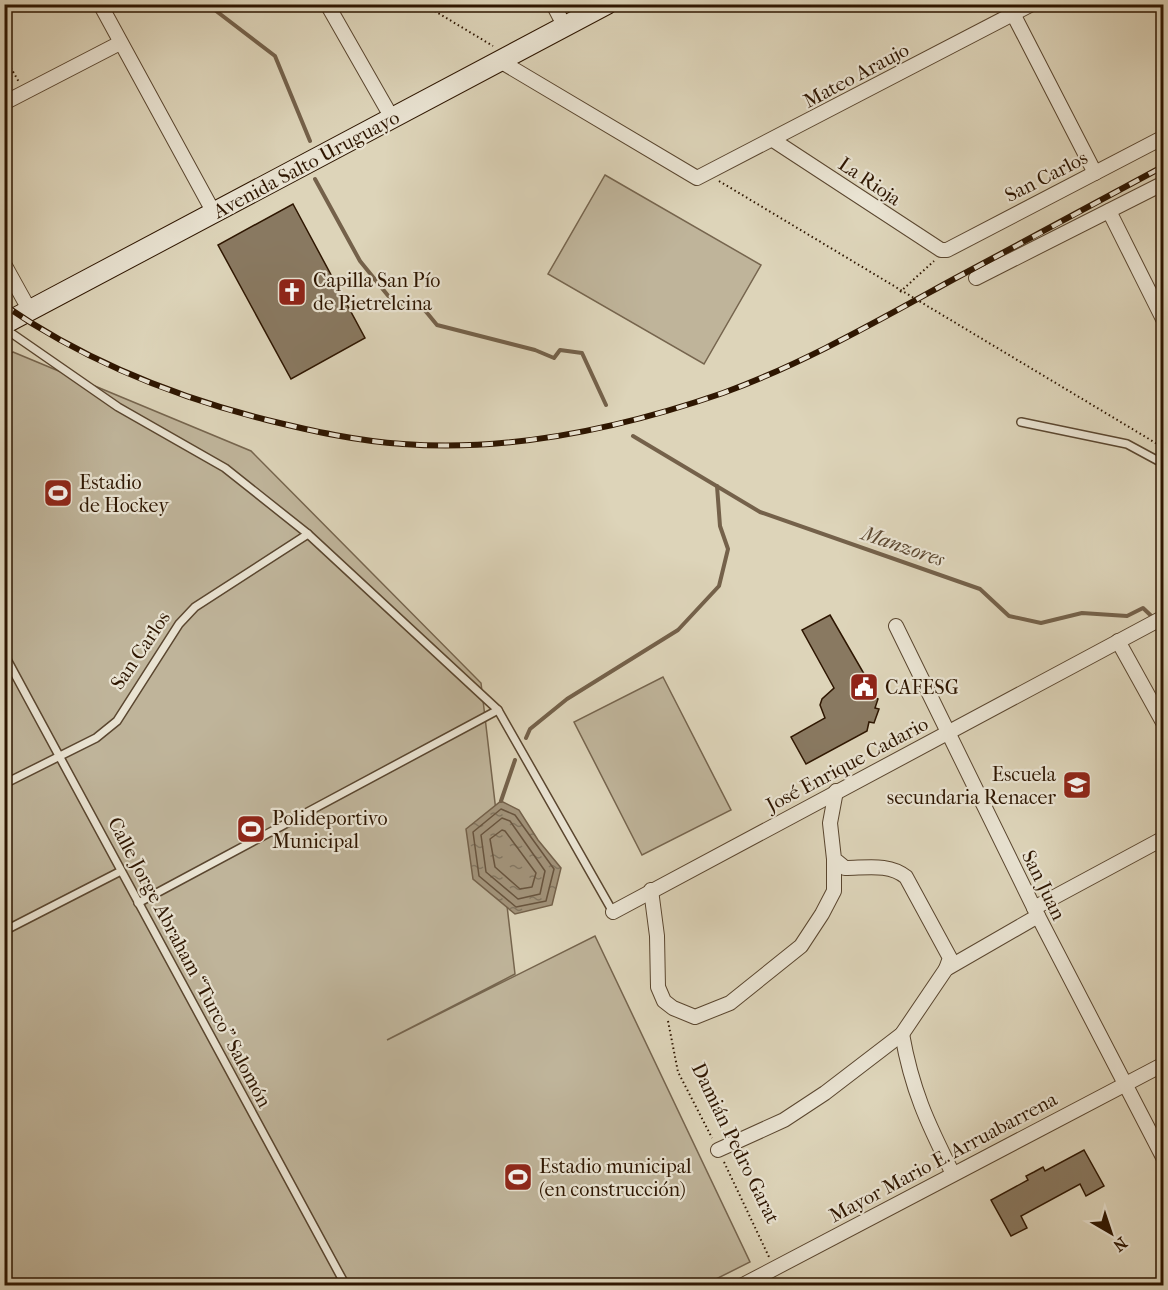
<svg xmlns="http://www.w3.org/2000/svg" width="1168" height="1290" font-family="'IM FELL French Canon',serif">
<style>
.park{fill:#bfb49a;stroke:#76654e;stroke-width:1.5}
.water{fill:url(#water-ripples);stroke:#74614a;stroke-width:1.5}
.lines{fill:none;stroke-linecap:round;stroke-linejoin:round}
.shore{stroke:#68543e;stroke-width:1.5}
.stream{stroke:#74614a;stroke-width:4}
.building{fill:#897961;stroke:#2e1601;stroke-width:1.5}
.service-casing{stroke:#5a462f;stroke-width:10}
.minor-casing{stroke:#5a462f;stroke-width:16}
.secondary-casing{stroke:#2e1601;stroke-width:22}
.path{stroke:#2e1601;stroke-width:2;stroke-dasharray:1.5 3;stroke-linecap:butt}
.service{stroke:#e9e3d2;stroke-width:7}
.minor{stroke:#e9e3d2;stroke-width:14}
.secondary{stroke:#e9e3d2;stroke-width:20}
.rail-casing{stroke:#2e1601;stroke-width:6}
.rail{stroke:#e9e3d2;stroke-width:4;stroke-dasharray:11;stroke-linecap:butt}
.labels{text-anchor:middle;stroke-width:4.5;stroke-linejoin:round;paint-order:stroke}
.street-label{font-size:20px;fill:#2e1601;stroke:#e9e3d2}
.poi-label{font-size:20px;fill:#2e1601;stroke:#e9e3d2;text-anchor:start}
.water-label{font-size:21px;font-style:italic;fill:#5c4831;stroke:#e9e3d2}
</style>
<defs>
<pattern id="water-ripples" width="26" height="14" patternUnits="userSpaceOnUse" patternTransform="scale(1.5)"><rect width="26" height="14" fill="#a2937a"/><path d="M2 4q2-2 4 0t4 0M15 11q2-2 4 0t4 0" fill="none" stroke="#847762"/></pattern>
</defs>
<rect width="100%" height="100%" fill="#ddd4b9"/>
<filter id="stains"><feTurbulence type="fractalNoise" baseFrequency=".00333" numOctaves="4"/><feColorMatrix values="0 0 0 0 .2 0 0 0 0 .09 0 0 0 0 .02 0 0 0 .5 -.17"/></filter>
<radialGradient id="worn" r=".72"><stop offset=".6" stop-color="#630" stop-opacity="0"/><stop offset="1" stop-color="#630" stop-opacity=".3"/></radialGradient>
<!-- park -->
<g class="park">
<path d="M605,175L761,265L704,364L548,274Z"/>
<path d="M13,352L251,451L481,683L515,974L387,1040L595,936L750,1262L702,1286L5,1285L4,357Z"/>
<path d="M663,677L731,810L642,855L574,722Z"/>
</g>
<!-- water -->
<path class="water" d="M501,801L519,810L538,840L561,868L552,905L515,914L473,879L466,829Z"/>
<g class="lines">
<!-- shore -->
<g class="shore">
<path d="M501,809L515,815L554,869L546,901L516,907L479,876L473,832Z"/>
<path d="M502,818L510,821L545,871L540,894L518,899L486,872L481,835Z"/>
<path d="M502,830L505,831L536,873L532,887L520,889L495,867L490,839Z"/>
</g>
<!-- stream -->
<g class="stream">
<path d="M207,4L275,56L310,141"/>
<path d="M315,179L360,261L394,303L423,308L437,325L535,350L554,358L560,350L582,353L606,405"/>
<path d="M633,436L760,512L980,589L1009,616L1041,623L1082,613L1127,616L1143,608L1164,628"/>
<path d="M526,738L530,729L567,699L678,630L719,586L728,549L720,526L717,486"/>
<path d="M501,801L515,760"/>
</g>
</g>
<!-- building -->
<g class="building">
<path d="M293,204L365,338L291,379L218,245Z"/>
<path d="M830,615L874,691L871,696L878,699L875,708L879,709L874,723L869,722L867,731L806,764L791,737L825,718L820,705L822,699L834,688L802,630Z"/>
<path d="M1084,1150L1104,1186L1086,1196L1080,1184L1021,1216L1027,1228L1011,1236L991,1200L1028,1180L1026,1176L1034,1172L1043,1167L1045,1171Z"/>
</g>
<g class="lines">
<!-- service casing -->
<g class="service-casing">
<g id="service">
<path d="M4,328L118,407L225,468L308,534L498,710L613,912"/>
<path d="M1021,422L1127,444L1164,464"/>
<path d="M4,654L346,1286"/>
<path d="M4,784L96,738L117,721L179,624L195,607L308,534"/>
<path d="M138,903L498,710"/>
<path d="M4,931L121,871"/>
</g>
</g>
<!-- minor casing -->
<g class="minor-casing">
<g id="minor">
<path d="M100,4L214,213"/>
<path d="M327,4L392,118"/>
<path d="M553,4L565,27"/>
<path d="M1008,4L1095,173"/>
<path d="M500,61L697,178L1032,4"/>
<path d="M4,103L120,43"/>
<path d="M773,140L941,250H947L1164,137"/>
<path d="M1109,211L1164,321"/>
<path d="M4,264L30,311"/>
<path d="M976,278L1164,183"/>
<path d="M896,626L1038,916L1164,1159"/>
<path d="M1118,641L1164,724"/>
<path d="M836,791L830,823L834,859L845,868C866,868 889,863 906,877L950,958L946,969"/>
<path d="M651,890L657,936L658,987L664,1001L673,1008L695,1017L730,1003L801,946L822,914L834,891V859"/>
<path d="M1034,908L1164,838"/>
<path d="M613,912L1164,617"/>
<path d="M902,1034C912,1090 927,1122 952,1172"/>
<path d="M718,1150L784,1120L825,1093L902,1034L946,969L1038,916"/>
<path d="M741,1286L1164,1064"/>
</g>
</g>
<!-- secondary casing -->
<g class="secondary-casing">
<path id="secondary" d="M4,324L607,4"/>
</g>
<!-- path -->
<g class="path">
<path d="M423,4L493,46"/>
<path d="M4,56L19,82"/>
<path d="M719,181L1164,448"/>
<path d="M900,292L934,261"/>
<path d="M668,1021L678,1072L712,1138"/>
<path d="M724,1162L769,1257"/>
</g>
<!-- service -->
<use href="#service" class="service"/>
<!-- minor -->
<use href="#minor" class="minor"/>
<!-- secondary -->
<use href="#secondary" class="secondary"/>
<!-- rail casing -->
<g class="rail-casing">
<path id="rail" d="M4,305C85,361 172,396 267,420C312,431 357,441 403,444C510,452 622,428 723,393C803,364 879,320 954,279C1024,242 1094,204 1164,166"/>
</g>
<!-- rail -->
<use href="#rail" class="rail"/>
</g>
<!-- icons -->
<defs>
<g id="church-square" transform="scale(1.5)"><rect x="-9" y="-9" width="18" height="18" rx="4" fill="#8f2418" stroke="#e9e3d2"/><path d="M-1.2-6h2.4v3.5h3.3v2.4h-3.3V6h-2.4V-.1h-3.3v-2.4h3.3Z" fill="#fff"/></g>
<g id="stadium-square" transform="scale(1.5)"><rect x="-9" y="-9" width="18" height="18" rx="4" fill="#8f2418" stroke="#e9e3d2"/><path d="M0-5a6.5 5 0 1 0 0 10a6.5 5 0 1 0 0-10ZM-3.5-1.8h7v3.6h-7Z" fill="#fff"/></g>
<g id="civic-square" transform="scale(1.5)"><rect x="-9" y="-9" width="18" height="18" rx="4" fill="#8f2418" stroke="#e9e3d2"/><path d="M-.6-6.5H3V-4.5H.6V-3L4-1V1h2V6H-6V1h2V-1L-.6-3ZM-1.2 2.5V6h2.4V2.5Z" fill="#fff"/></g>
<g id="school-square" transform="scale(1.5)"><rect x="-9" y="-9" width="18" height="18" rx="4" fill="#8f2418" stroke="#e9e3d2"/><path d="M0-5L7-2L0 1L-7-2ZM-4 1L0 2.5L4 1V4Q0 6-4 4Z" fill="#fff"/></g>
</defs>
<g fill-rule="evenodd">
<use href="#church-square" x="292" y="292"/>
<use href="#stadium-square" x="58" y="493"/>
<use href="#civic-square" x="864" y="687"/>
<use href="#school-square" x="1077" y="785"/>
<use href="#stadium-square" x="251" y="829"/>
<use href="#stadium-square" x="518" y="1177"/>
</g>
<g class="labels">
<!-- street labels -->
<g class="street-label">
<text transform="translate(856 75) rotate(-28)" y="7">Mateo Araujo</text>
<text transform="translate(306 164) rotate(-28)" y="7">Avenida Salto Uruguayo</text>
<text transform="translate(1046 176) rotate(-27)" y="7">San Carlos</text>
<text transform="translate(870 181) rotate(34)" y="7">La Rioja</text>
<text transform="translate(140 650) rotate(-56)" y="7">San Carlos</text>
<text transform="translate(847 764) rotate(-28)" y="7">José Enrique Cadario</text>
<text transform="translate(1044 885) rotate(64)" y="7">San Juan</text>
<text transform="translate(190 962) rotate(62)" y="7">Calle Jorge Abraham “Turco” Salomón</text>
<text transform="translate(736 1143) rotate(64)" y="7">Damián Pedro Garat</text>
<text transform="translate(943 1157) rotate(-28)" y="7">Mayor Mario E. Arruabarrena</text>
</g>
<!-- poi labels -->
<g class="poi-label">
<text x="313" y="287">Capilla San Pío<tspan x="313" dy="23">de Pietrelcina</tspan></text>
<text x="79" y="489">Estadio<tspan x="79" dy="23">de Hockey</tspan></text>
<text x="885" y="694">CAFESG</text>
<text x="1056" y="781" text-anchor="end">Escuela<tspan x="1056" dy="23">secundaria Renacer</tspan></text>
<text x="272" y="825">Polideportivo<tspan x="272" dy="23">Municipal</tspan></text>
<text x="539" y="1173">Estadio municipal<tspan x="539" dy="23">(en construcción)</tspan></text>
</g>
<!-- water labels -->
<g class="water-label">
<text transform="translate(903 546) rotate(19)" y="7">Manzores</text>
</g>
</g>
<!-- margin -->
<rect width="1168" height="1290" fill="none" stroke="#ddd4b9" stroke-width="24"/>
<rect x="6" y="6" width="1156" height="1278" fill="none" stroke="#2e1601" stroke-width="3"/>
<rect x="12" y="12" width="1144" height="1266" fill="none" stroke="#2e1601" stroke-width="1.5"/>
<!-- north arrow -->
<g transform="translate(1111 1233) rotate(141)" stroke="#e9e3d2" stroke-width="4.5" paint-order="stroke">
<path d="M0-4.5L10 22L0 15L-10 22Z" fill="#2e1601"/>
<text y="-9" font-size="16" font-weight="bold" text-anchor="middle" fill="#2e1601">N</text>
</g>
<rect width="100%" height="100%" filter="url(#stains)"/>
<rect width="100%" height="100%" fill="url(#worn)"/>
</svg>
